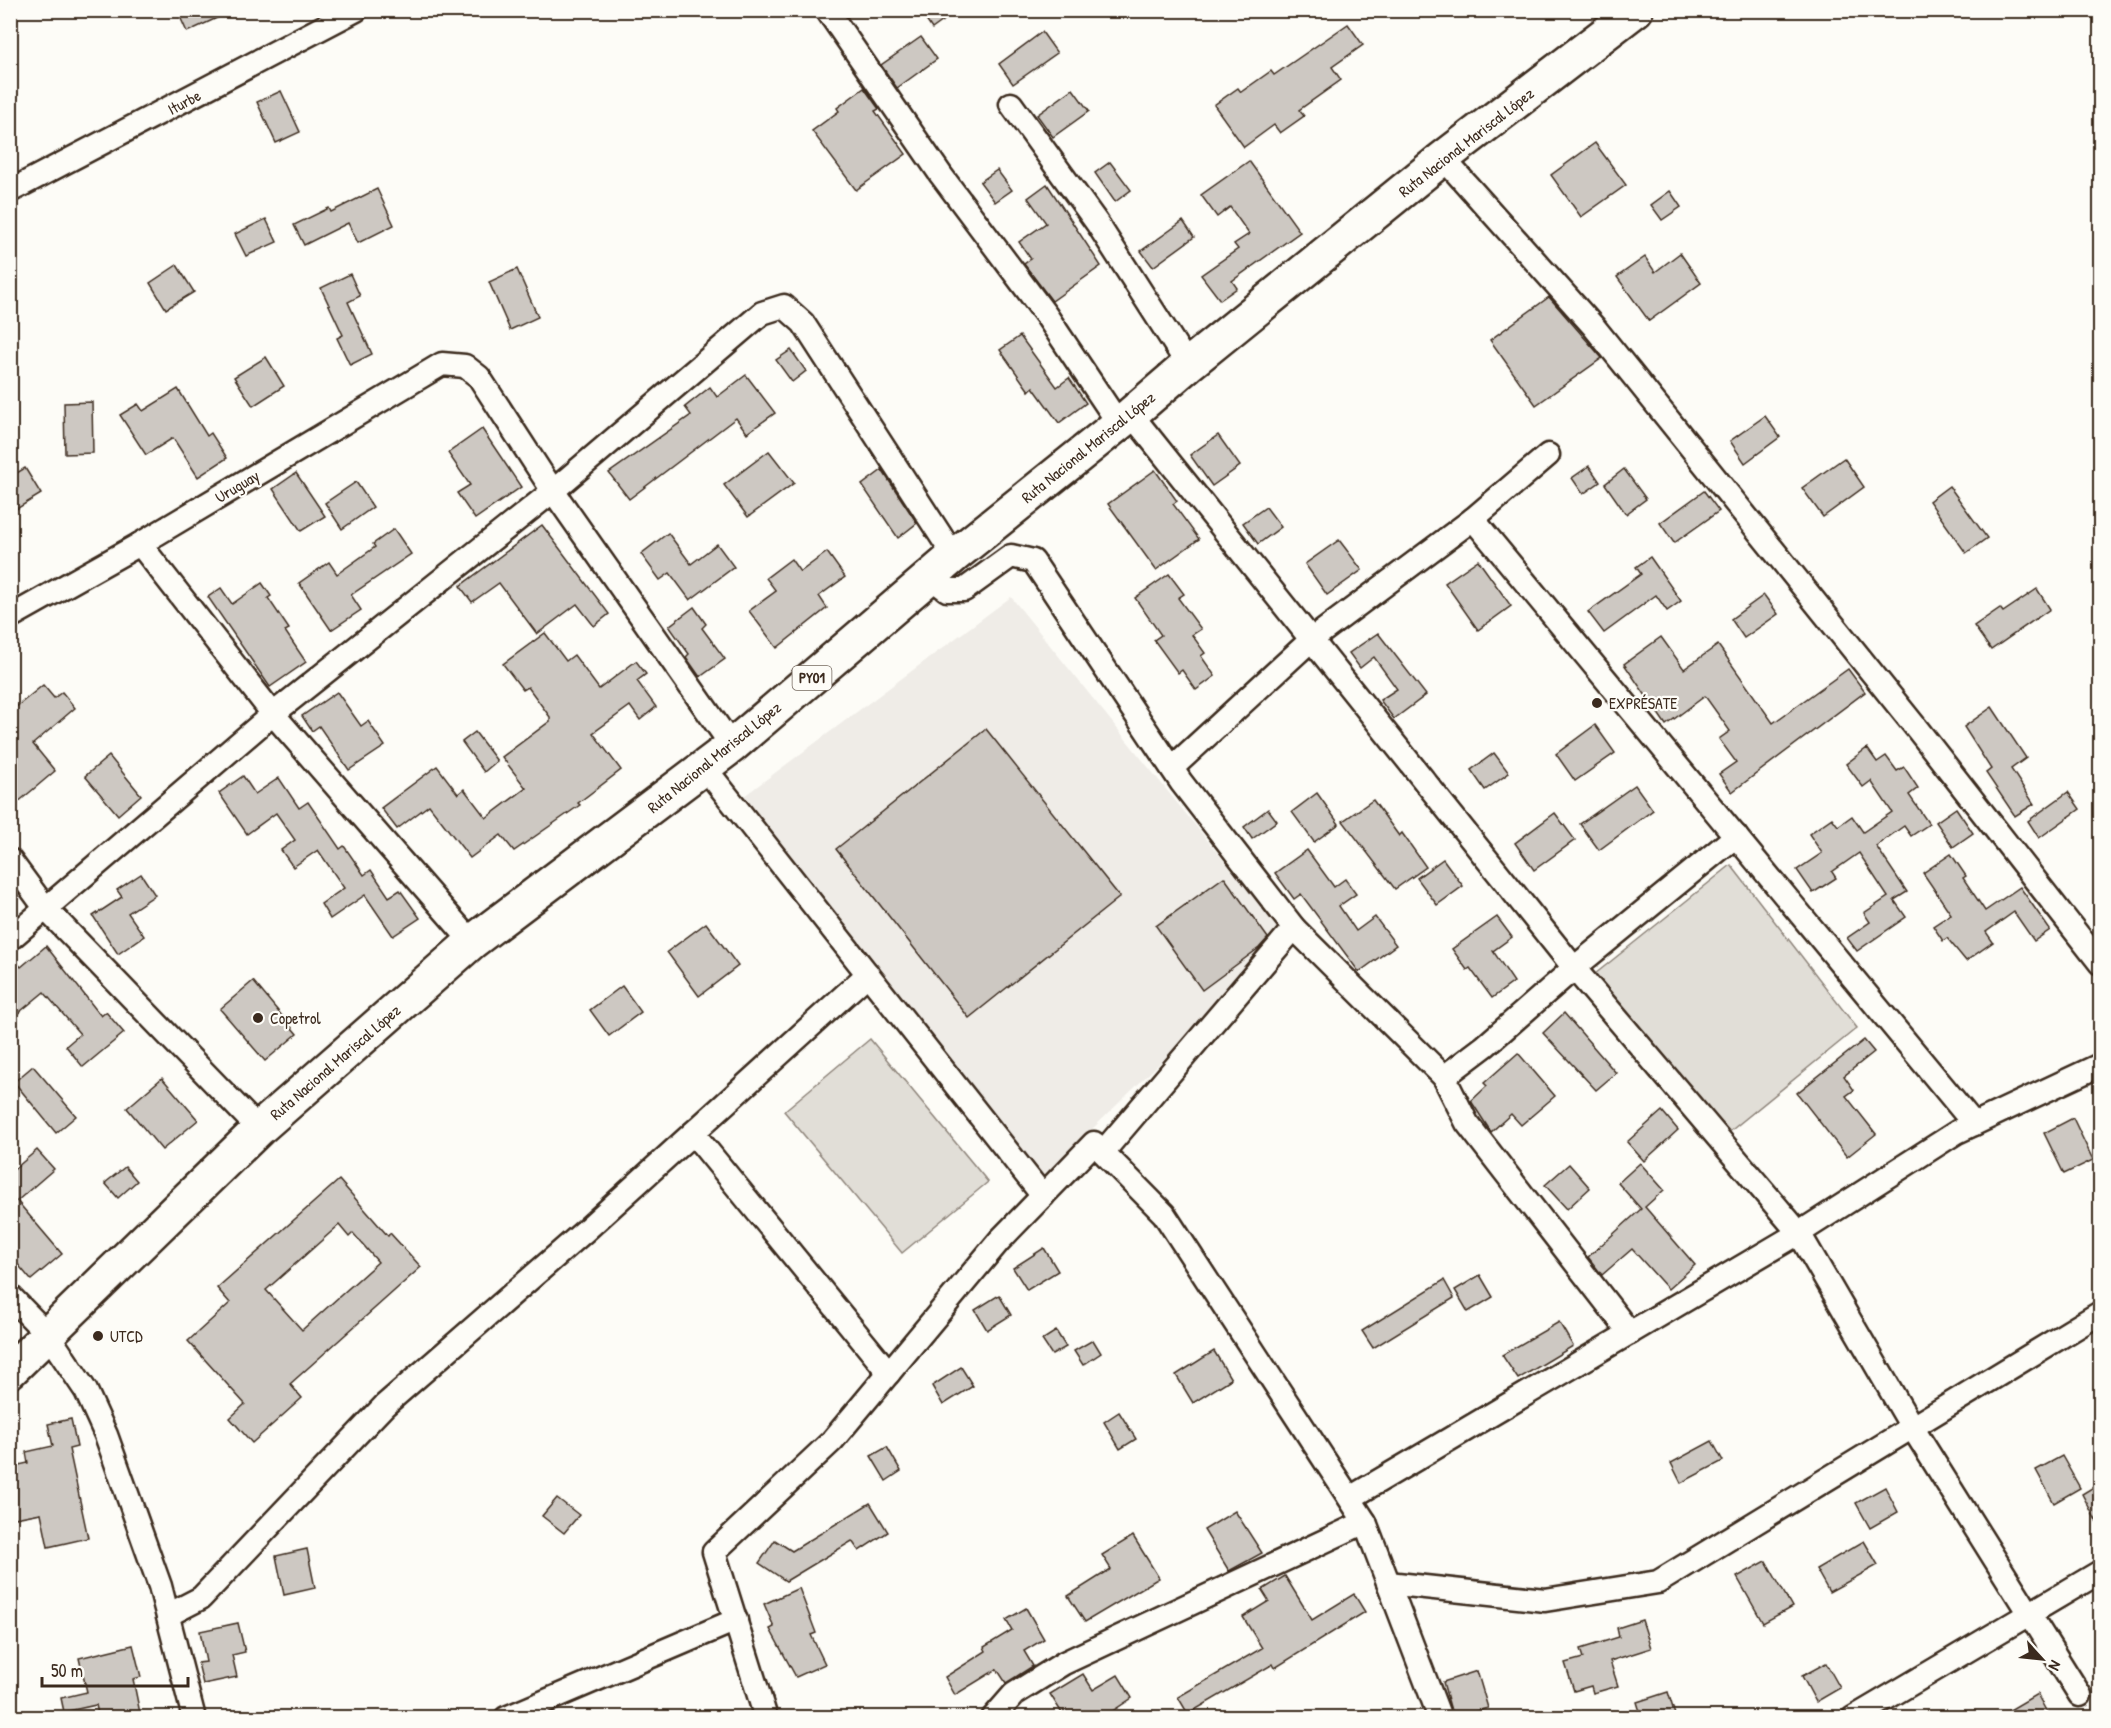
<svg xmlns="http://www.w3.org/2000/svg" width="2111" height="1728" font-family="'Patrick Hand',sans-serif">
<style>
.built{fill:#efece7}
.green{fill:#e1ded7;stroke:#8e847a;stroke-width:1.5}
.building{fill:#cdc8c2;stroke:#3b2a1e;stroke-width:1.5;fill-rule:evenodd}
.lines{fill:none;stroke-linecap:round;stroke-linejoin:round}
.minor-casing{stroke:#3b2a1e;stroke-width:27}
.highway-casing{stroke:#3b2a1e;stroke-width:38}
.minor{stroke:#fdfcf7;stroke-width:22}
.highway{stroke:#fdfcf7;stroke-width:33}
.poi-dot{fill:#3b2a1e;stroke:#fdfcf7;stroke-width:2}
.labels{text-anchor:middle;stroke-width:4.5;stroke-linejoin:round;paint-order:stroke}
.shield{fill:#fdfcf7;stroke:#75695f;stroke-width:1.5}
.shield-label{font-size:15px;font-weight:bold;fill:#3b2a1e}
.street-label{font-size:16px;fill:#3b2a1e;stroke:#fdfcf7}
.poi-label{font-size:16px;fill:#3b2a1e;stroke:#fdfcf7;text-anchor:start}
</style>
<rect width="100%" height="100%" fill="#fdfcf7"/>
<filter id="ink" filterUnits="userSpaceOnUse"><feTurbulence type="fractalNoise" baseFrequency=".0167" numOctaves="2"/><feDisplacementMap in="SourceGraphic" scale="12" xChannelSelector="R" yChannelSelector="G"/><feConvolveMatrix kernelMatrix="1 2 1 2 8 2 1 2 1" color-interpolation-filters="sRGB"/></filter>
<g filter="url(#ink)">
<!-- built -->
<path class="built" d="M1011,597L1287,939L1044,1176L868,974L740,799Z"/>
<!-- green -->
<g class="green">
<path d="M1731,865L1857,1028L1728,1133L1595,974Z"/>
<path d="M870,1039L988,1182L902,1253L784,1111Z"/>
</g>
<!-- building -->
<g class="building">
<path d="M177,10H234L187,32Z"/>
<path d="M919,10H958L932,29Z"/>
<path d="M1348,24L1363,45L1332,67L1341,80L1299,110L1304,116L1280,133L1274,125L1244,147L1214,105L1238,88L1241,92L1271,71L1274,75Z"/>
<path d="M1042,32L1057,53L1013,84L999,64Z"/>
<path d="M921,37L937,59L897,88L881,65Z"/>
<path d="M864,88L879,109L875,111L906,154L856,190L812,131L839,111L837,108Z"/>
<path d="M1073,89L1089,111L1053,137L1037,115Z"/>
<path d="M281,91L300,132L276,143L257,102Z"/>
<path d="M1595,143L1626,185L1581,217L1551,175Z"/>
<path d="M1249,161L1300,232L1232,281L1237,288L1220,300L1201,275L1238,249L1234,244L1249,234L1230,207L1217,217L1201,195Z"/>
<path d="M1110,162L1131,190L1115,202L1095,173Z"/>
<path d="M997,170L1012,190L995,202L980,182Z"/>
<path d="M1047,184L1101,266L1052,301L1024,264L1031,259L1019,242L1046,223L1028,198Z"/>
<path d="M377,189L394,225L358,243L348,223L304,245L294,225L329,208L331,212Z"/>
<path d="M1670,191L1681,207L1662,220L1651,205Z"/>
<path d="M266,219L277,242L246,256L235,234Z"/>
<path d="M1183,221L1194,237L1153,267L1141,251Z"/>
<path d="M1680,253L1701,283L1649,321L1617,277L1645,257L1655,272Z"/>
<path d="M177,265L194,292L166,309L150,283Z"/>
<path d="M517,269L538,317L510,330L489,282Z"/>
<path d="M350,274L360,296L348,302L372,354L350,365L337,338L343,335L321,288Z"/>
<path d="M1549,297L1602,358L1536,405L1490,340Z"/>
<path d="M1020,336L1057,387L1069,378L1086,403L1059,423L1033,387L1029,391L1000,350Z"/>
<path d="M791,350L806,371L792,382L776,360Z"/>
<path d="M266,357L284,386L253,406L234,377Z"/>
<path d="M746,375L775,413L747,433L736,418L629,499L609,473L691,415L685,407L710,387L717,397Z"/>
<path d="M178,389L207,436L211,433L227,458L198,477L173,438L146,455L120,415L138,404L143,411Z"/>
<path d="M92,402L93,453L65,454L64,403Z"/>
<path d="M1765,416L1780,437L1745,463L1730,441Z"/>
<path d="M482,429L521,487L475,519L457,493L470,485L448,453Z"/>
<path d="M1218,435L1240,466L1212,486L1190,455Z"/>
<path d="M769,451L794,483L748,517L724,485Z"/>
<path d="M1844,458L1864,487L1823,517L1802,488Z"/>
<path d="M1589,466L1600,482L1583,494L1572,478Z"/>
<path d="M25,468L41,494L10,513V477Z"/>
<path d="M1624,469L1646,499L1626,514L1605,484Z"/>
<path d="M882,470L917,523L898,538L862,485Z"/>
<path d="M1155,470L1177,501L1173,504L1199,539L1156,570L1108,504Z"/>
<path d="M296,473L325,516L301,531L273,489Z"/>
<path d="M356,482L373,507L342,529L325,503Z"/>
<path d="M1949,486L1987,538L1966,553L1929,501Z"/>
<path d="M1704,491L1719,511L1674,543L1660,523Z"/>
<path d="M1266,507L1281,527L1258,544L1243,523Z"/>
<path d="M542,525L609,614L594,626L577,604L537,634L499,583L472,602L460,586Z"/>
<path d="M394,529L411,554L351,595L361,610L331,630L299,583L329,562L337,574L375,547L373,544Z"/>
<path d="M668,533L691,564L717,544L734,567L690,600L670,573L660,580L641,554Z"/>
<path d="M1339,540L1362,570L1327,595L1305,564Z"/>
<path d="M827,552L845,577L819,596L827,608L777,648L749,611L776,591L766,578L791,559L800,572Z"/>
<path d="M1650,557L1681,601L1667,611L1656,595L1604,633L1588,612L1641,574L1636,567Z"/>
<path d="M1478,560L1511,606L1478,630L1445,583Z"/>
<path d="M1169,574L1184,594L1178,598L1201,629L1192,635L1205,653L1201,656L1215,676L1196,690L1182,670L1178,673L1154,640L1161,635L1135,598Z"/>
<path d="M262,583L271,596L268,598L289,629L285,631L306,662L270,687L208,597L221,588L232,604Z"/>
<path d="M2037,589L2050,609L1991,650L1974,626L2000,608L2003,612Z"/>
<path d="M1764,595L1778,614L1744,638L1731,619Z"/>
<path d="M694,607L706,624L702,628L725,659L700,677L686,657L689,654L669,626Z"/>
<path d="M545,633L566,661L574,655L599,689L636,661L646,674L637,681L656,707L640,720L630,706L593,733L621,770L578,803L580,805L514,851L501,835L470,858L429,805L397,829L381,808L437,766L458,794L464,789L486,818L526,788L502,757L550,721V717L528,687L523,690L503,664Z"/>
<path d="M1378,633L1426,695L1394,719L1380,700L1397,689L1374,657L1360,668L1349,653Z"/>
<path d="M1661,637L1684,669L1718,645L1773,723L1848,669L1865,692L1732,792L1719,774L1736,762L1719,739L1730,731L1705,696L1666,725L1624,664Z"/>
<path d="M43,685L54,698L62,692L75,708L33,744L55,771L10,809V712Z"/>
<path d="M337,692L361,726L368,721L385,746L349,770L319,726L312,731L302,716Z"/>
<path d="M1992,707L2026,758L2011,769L2034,804L2015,816L1986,773L1991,769L1964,727Z"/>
<path d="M1595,725L1615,753L1575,781L1556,754Z"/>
<path d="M986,729L1120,897L969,1018L836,849Z"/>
<path d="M475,732L497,761L484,772L462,742Z"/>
<path d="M1867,748L1877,762L1886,756L1897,771L1904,767L1918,788L1909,795L1929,824L1911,836L1904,826L1876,846L1907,892L1894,900L1906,917L1857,951L1847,938L1870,922L1864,913L1888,897L1859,853L1832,872L1836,878L1813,893L1797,870L1822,853L1809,834L1832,818L1838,826L1852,816L1863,832L1892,812L1871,781L1863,787L1846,764Z"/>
<path d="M1494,753L1509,773L1485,790L1471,770Z"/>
<path d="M109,756L141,795L118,815L85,776Z"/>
<path d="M243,776L255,794L279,778L299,808L308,802L340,849L344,846L364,875L371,870L389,897L400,890L420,918L393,936L365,895L330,919L321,904L344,888L318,850L293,867L281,850L295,840L276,813L247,834L219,793Z"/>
<path d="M1635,785L1653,810L1599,850L1580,824Z"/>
<path d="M2068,792L2080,809L2039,838L2028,821Z"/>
<path d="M1317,793L1339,824L1314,842L1292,812Z"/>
<path d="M1373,800L1399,836L1402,833L1426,867L1395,889L1343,821Z"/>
<path d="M1956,808L1973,833L1953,847L1936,822Z"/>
<path d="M1268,809L1277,821L1252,839L1244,827Z"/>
<path d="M1555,813L1575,840L1534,870L1515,843Z"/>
<path d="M1307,850L1334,887L1345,879L1356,894L1339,906L1356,931L1375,917L1396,945L1359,972L1301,894L1294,899L1275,873Z"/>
<path d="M1951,854L1966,876L1963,878L1985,911L2020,887L2050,930L2034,941L2014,912L1986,932L1993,942L1966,961L1947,938L1943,941L1933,926L1951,914L1923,873Z"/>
<path d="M1443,859L1463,886L1437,905L1417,878Z"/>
<path d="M141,874L155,895L128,913L144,936L118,954L93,916L122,897L117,890Z"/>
<path d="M1224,877L1268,938L1259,948L1202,990L1156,926Z"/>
<path d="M1497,917L1512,937L1493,951L1514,982L1492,998L1470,968L1467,970L1452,949Z"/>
<path d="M706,923L738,966L699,996L667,952Z"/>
<path d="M46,946L101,1016L106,1012L124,1033L83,1067L66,1046L80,1034L44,992L10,1020V955L21,967Z"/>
<path d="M253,981L297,1034L265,1061L220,1009Z"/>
<path d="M622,986L641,1012L609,1036L590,1010Z"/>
<path d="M1564,1013L1616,1073L1596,1090L1543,1033Z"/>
<path d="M1864,1040L1874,1052L1844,1076L1854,1090L1846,1096L1876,1134L1847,1157L1797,1093Z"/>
<path d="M1518,1053L1555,1096L1521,1125L1511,1114L1491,1132L1471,1101L1487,1086L1484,1083Z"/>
<path d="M33,1066L76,1116L56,1133L14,1082Z"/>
<path d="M162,1078L198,1120L162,1150L127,1108Z"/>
<path d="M1662,1111L1678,1130L1644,1161L1627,1142Z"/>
<path d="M2073,1118L2093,1160L2064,1174L2044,1133Z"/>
<path d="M37,1150L54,1169L17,1201L62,1254L31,1280L10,1255V1173Z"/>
<path d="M1640,1163L1664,1190L1645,1207L1695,1265L1668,1289L1632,1249L1602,1275L1588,1257L1641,1209L1618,1183Z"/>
<path d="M1569,1164L1590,1188L1567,1209L1545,1185Z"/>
<path d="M125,1167L137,1181L118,1198L105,1183Z"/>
<path d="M339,1180L388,1236L390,1233L421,1267L290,1384L302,1398L252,1443L230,1418L245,1404L188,1341L230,1303L217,1288ZM339,1225L349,1237L353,1233L378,1262L302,1330L266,1290Z"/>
<path d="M1044,1248L1058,1271L1027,1290L1013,1268Z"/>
<path d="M1480,1275L1493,1297L1468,1312L1455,1290Z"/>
<path d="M1444,1280L1454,1298L1373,1348L1362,1331Z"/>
<path d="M999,1295L1011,1315L987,1330L975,1310Z"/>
<path d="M1559,1322L1573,1346L1518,1379L1502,1355Z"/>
<path d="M1056,1331L1066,1347L1052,1355L1042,1340Z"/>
<path d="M1093,1340L1101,1353L1083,1365L1074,1351Z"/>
<path d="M1214,1351L1231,1379L1193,1403L1176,1375Z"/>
<path d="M961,1367L973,1386L943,1405L932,1386Z"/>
<path d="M1119,1412L1136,1439L1120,1449L1104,1422Z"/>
<path d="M71,1419L77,1447L69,1449L88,1538L48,1547L41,1513L10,1519V1467L28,1463L26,1452L53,1446L48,1424Z"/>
<path d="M1712,1441L1723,1461L1681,1483L1671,1463Z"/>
<path d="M887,1447L901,1471L886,1481L871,1456Z"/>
<path d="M2062,1456L2080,1488L2054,1503L2036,1470Z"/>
<path d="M2100,1483V1528L2082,1494Z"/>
<path d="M1885,1487L1898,1512L1870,1528L1856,1503Z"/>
<path d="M557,1498L579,1515L564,1533L542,1516Z"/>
<path d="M870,1503L888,1532L859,1551L852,1541L786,1581L759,1563L775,1540L792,1551Z"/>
<path d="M1235,1511L1262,1553L1229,1571L1204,1530Z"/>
<path d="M1133,1536L1159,1578L1085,1622L1068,1596L1111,1569L1102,1555Z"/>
<path d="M1864,1541L1878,1565L1829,1592L1816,1569Z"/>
<path d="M307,1549L315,1588L284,1595L276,1556Z"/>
<path d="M1766,1561L1792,1607L1763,1623L1737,1577Z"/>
<path d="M1285,1576L1312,1620L1354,1594L1365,1612L1275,1668L1273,1664L1188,1714L1178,1697L1262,1648L1243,1617L1269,1601L1262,1590Z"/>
<path d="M799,1588L816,1633L811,1635L825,1664L796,1677L770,1629L774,1627L764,1604Z"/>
<path d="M1026,1608L1044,1639L1024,1651L1033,1666L1006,1683L997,1669L955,1695L945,1677L986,1651L984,1647L1012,1630L1006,1620Z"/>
<path d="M1642,1620L1651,1648L1610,1661L1618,1686L1593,1693L1591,1686L1574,1691L1565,1663L1583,1658L1580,1649L1619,1637L1617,1628Z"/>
<path d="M238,1623L245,1652L232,1655L237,1677L203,1684L198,1663L206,1662L200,1631Z"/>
<path d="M133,1645L141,1677L133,1679L141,1718H99L96,1705L64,1712L61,1698L87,1692L79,1658Z"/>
<path d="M1826,1663L1840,1688L1816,1702L1802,1676Z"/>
<path d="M1477,1671L1488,1708L1453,1718L1443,1682Z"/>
<path d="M1083,1674L1093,1690L1118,1675L1132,1698L1102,1718H1065L1050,1694Z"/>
<path d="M1668,1692L1676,1718H1642L1637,1702Z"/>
<path d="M2037,1694L2050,1718H1996Z"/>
</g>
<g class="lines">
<!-- minor casing -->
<g class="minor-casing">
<g id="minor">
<path d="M827,10L941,175L1046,315L1119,424"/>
<path d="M1011,104L1097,223L1188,365"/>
<path d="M1443,158L1594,327L1918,730L2100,963"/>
<path d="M10,191L356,10"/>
<path d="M1131,414L1574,968L1799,1233L1912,1427L2080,1695"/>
<path d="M1473,519L1974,1124"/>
<path d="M140,544L273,714L472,942"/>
<path d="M930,577L947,590H964L1011,556L1033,561L1181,782L1294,928L1444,1077L1467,1123L1630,1333"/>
<path d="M10,617L140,544L442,364L465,366L479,377L553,491L732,746"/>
<path d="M705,768L1043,1196"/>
<path d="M1172,768L1311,640L1473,519L1548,455"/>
<path d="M10,860L46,909L259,1129"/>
<path d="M10,939L273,714L553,491L762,313L784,306L803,323L954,556"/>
<path d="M1444,1077L1485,1046L1574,968L1736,836"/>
<path d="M693,1133L889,1373"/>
<path d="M1103,1152L1294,928"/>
<path d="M10,1296L49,1336L86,1391L106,1435L160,1586L194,1718"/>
<path d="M1350,1498L1799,1233L1957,1132L2100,1065"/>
<path d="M1388,1583L1545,1600L1658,1582L2100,1313"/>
<path d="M168,1615L201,1598L385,1405L586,1230L868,974"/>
<path d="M506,1718L736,1620"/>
<path d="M766,1718L714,1552L832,1441L999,1241L1094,1143L1164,1214L1365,1522L1440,1718"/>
<path d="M993,1718L1014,1694L1064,1663L1365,1522"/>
<path d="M1853,1718L2100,1572"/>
</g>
</g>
<!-- highway casing -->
<g class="highway-casing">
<path id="highway" d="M10,1371L259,1129L472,942L732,746L954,556L1131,414L1188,365L1443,158L1636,10"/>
</g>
<!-- minor -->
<use href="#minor" class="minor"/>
<!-- highway -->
<use href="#highway" class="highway"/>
</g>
</g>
<!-- markers -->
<g class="poi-dot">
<circle cx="1597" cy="703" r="6"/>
<circle cx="258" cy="1018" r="6"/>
<circle cx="98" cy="1336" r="6"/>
</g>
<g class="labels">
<!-- shield labels -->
<rect class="shield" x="792.5" y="666" width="39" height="24" rx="4.5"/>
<g class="shield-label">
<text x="812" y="683">PY01</text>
</g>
<!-- street labels -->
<g class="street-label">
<text transform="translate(184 102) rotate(-28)" y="6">Iturbe</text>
<text transform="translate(1466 142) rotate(-38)" y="6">Ruta Nacional Mariscal López</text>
<text transform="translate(1088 447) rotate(-39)" y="6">Ruta Nacional Mariscal López</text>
<text transform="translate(237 486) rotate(-31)" y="6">Uruguay</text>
<text transform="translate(714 757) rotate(-39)" y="6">Ruta Nacional Mariscal López</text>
<text transform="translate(335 1062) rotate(-41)" y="6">Ruta Nacional Mariscal López</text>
</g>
<!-- poi labels -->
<g class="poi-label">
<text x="1609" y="709">EXPRÉSATE</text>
<text x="270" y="1024">Copetrol</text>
<text x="110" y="1342">UTCD</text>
</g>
</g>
<!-- margin -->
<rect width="2111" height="1728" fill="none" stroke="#fdfcf7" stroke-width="36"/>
<rect x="18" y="18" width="2075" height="1692" fill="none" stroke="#3b2a1e" stroke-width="2" filter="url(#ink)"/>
<!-- north arrow -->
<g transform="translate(2042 1659) rotate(117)" stroke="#fdfcf7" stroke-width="4.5" paint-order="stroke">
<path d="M0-4.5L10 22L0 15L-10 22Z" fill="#3b2a1e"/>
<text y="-9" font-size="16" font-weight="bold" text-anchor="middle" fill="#3b2a1e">N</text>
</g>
<!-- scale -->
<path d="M42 1677v9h146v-9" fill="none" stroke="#3b2a1e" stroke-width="3"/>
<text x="51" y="1677" font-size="18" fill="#3b2a1e" stroke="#fdfcf7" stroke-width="4.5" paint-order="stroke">50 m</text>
</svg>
